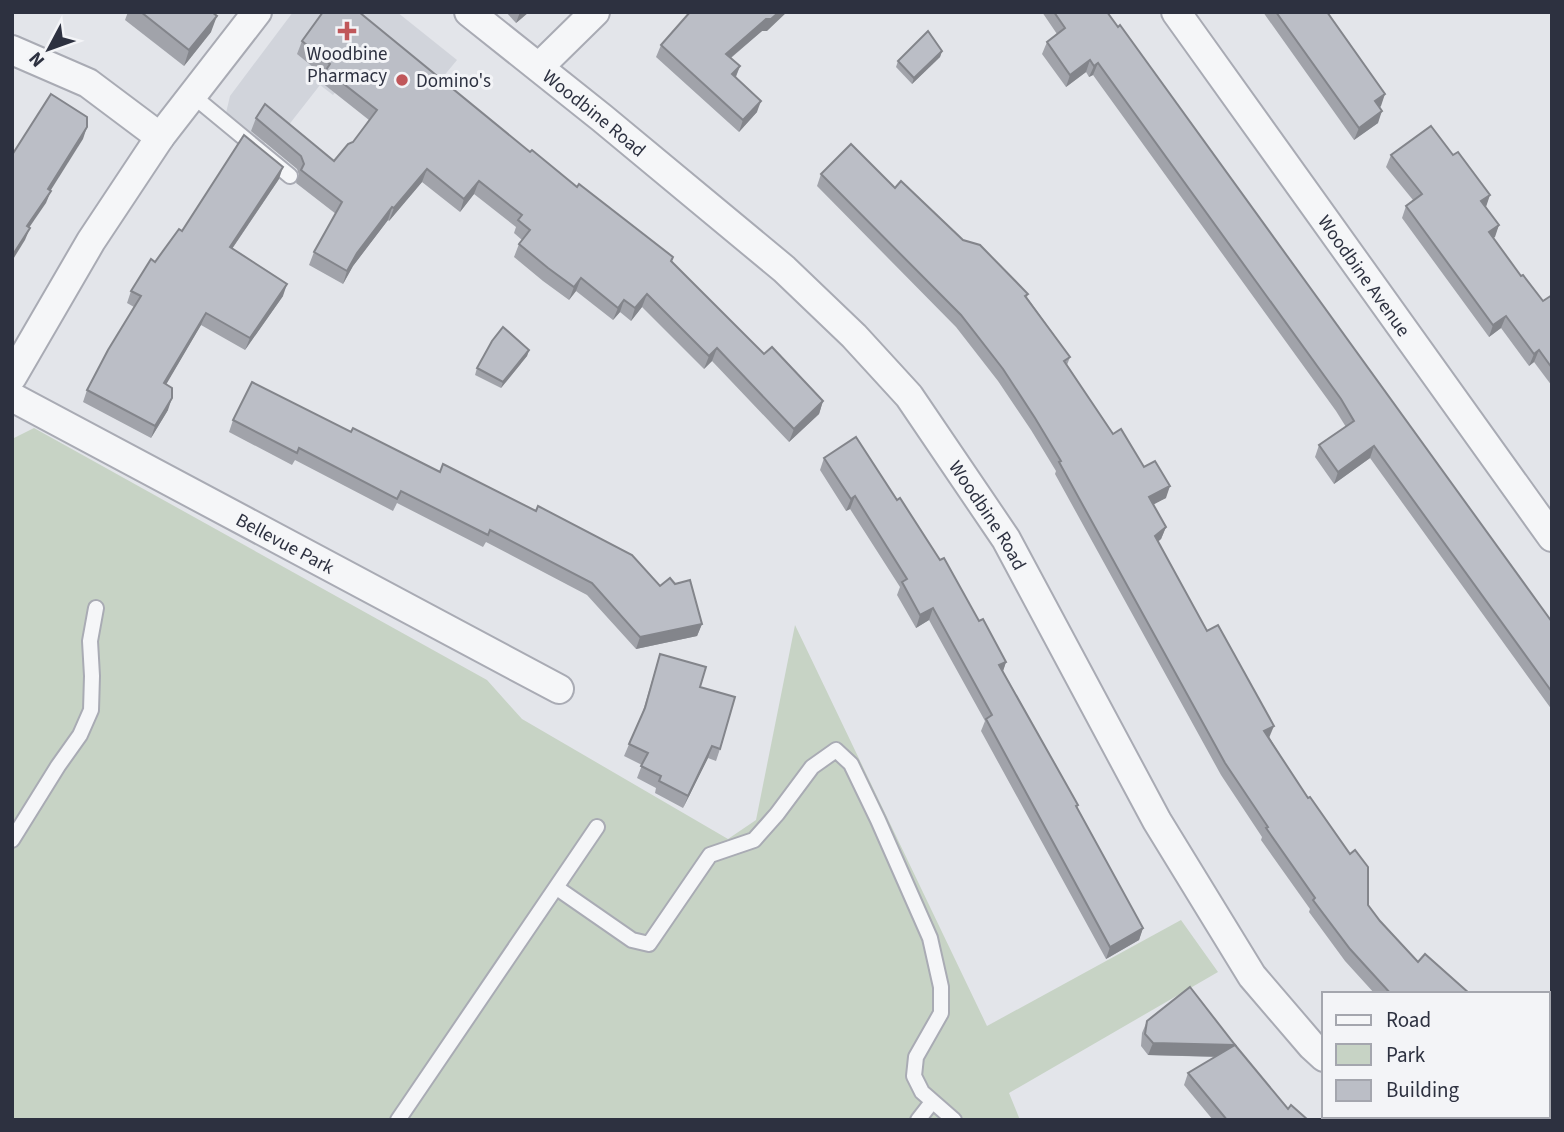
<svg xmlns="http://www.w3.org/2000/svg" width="1564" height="1132" font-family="'Source Sans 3',sans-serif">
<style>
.built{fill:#d1d4db}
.green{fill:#c7d3c5}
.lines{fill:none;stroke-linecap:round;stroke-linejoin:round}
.service-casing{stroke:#a9abb4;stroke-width:18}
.minor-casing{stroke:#a9abb4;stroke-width:32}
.service{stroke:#f5f6f8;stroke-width:14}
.minor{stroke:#f5f6f8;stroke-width:28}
.wall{fill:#a1a3aa}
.shaded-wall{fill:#83858b}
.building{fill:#bbbec6;stroke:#83858b;stroke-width:2}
.poi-dot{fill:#c0575a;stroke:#f3f4f7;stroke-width:2.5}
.labels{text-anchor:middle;stroke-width:6;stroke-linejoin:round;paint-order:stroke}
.poi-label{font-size:19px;fill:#2d3140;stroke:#f3f4f7}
.street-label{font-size:19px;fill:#2d3140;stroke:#f3f4f7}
</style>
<rect width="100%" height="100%" fill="#e3e5ea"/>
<!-- built -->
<path class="built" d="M293,12H397L457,60L433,89H338L333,95L320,85L284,131L279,127L264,144L226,113L230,96Z"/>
<!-- green -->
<path class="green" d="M34,428L487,680L522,719L728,839L756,820L795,625L987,1026L1181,920L1218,972L1009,1093L1020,1120H12V439Z"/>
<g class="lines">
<!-- service casing -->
<g class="service-casing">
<g id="service">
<path d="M192,95L290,176"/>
<path d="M12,840L58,766L80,735L91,710L92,676L90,641L96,608"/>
<path d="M557,888L632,940L649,944L710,855L754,840L777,814L812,767L836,750L851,764L878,820L930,938L941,987V1013L916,1057L914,1076L922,1092L954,1120"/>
<path d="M398,1120L597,827"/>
<path d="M918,1120L932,1102"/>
</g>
</g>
<!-- minor casing -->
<g class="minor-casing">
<g id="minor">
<path id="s1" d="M469,12L602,118L784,269L854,336L909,396L1006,539L1157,821L1252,976L1312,1046L1324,1057"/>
<path id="s2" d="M1176,12L1552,537"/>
<path d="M12,50L88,83L160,137"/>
<path d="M539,67L595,12"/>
<path d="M12,377L91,241L160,137L257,12"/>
<path id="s3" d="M12,397L559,689"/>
<path d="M1400,1116L1407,1120"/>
</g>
</g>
<!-- service -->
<use href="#service" class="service"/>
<!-- minor -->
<use href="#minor" class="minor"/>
</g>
<!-- wall -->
<g class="wall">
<path d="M128,12H212L211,32L184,66L125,20Z"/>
<path d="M506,12H529L516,23Z"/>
<path d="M690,12L767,31H762L731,58L740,66L736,77L757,112L739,132L656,57L661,45Z"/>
<path d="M1042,12H1107L1552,622V710L1370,458L1334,484L1315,457L1319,445L1346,427L1336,411L1093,75L1089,77L1086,72L1066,87L1042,54L1047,42L1057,34Z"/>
<path d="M1263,12H1327L1381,106L1380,107L1378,123L1354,140Z"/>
<path d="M302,41L530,152L673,257L672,262L764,354L823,401L819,414L789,442L712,361L704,369L642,307L631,321L620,312L613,320L576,291L569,300L543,281L514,257L519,244L522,240L514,233L516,227L474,194L460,212L422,182L389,221L388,220L353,266L343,284L309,265L314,252L336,214L296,183L299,175L297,169L251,131L256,118L334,161L353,142L369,120L321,82L324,76L297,54Z"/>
<path d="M942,51L940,57L912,84L896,67L898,61Z"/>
<path d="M1391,155L1486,207L1499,225L1493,238L1521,276L1543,301L1552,295V386L1534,362L1529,366L1501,328L1489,337L1402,218L1406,206L1413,200L1386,167Z"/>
<path d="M821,174L895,188L1028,294L1027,297L1070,357L1067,365L1113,434L1144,467L1166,498L1153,504L1166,527L1161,539L1158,541L1207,631L1368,905L1380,921L1418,962L1470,994H1375L1345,961L1309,912L1310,909L1261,840L1262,837L1221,775L1055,474L1056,471L1031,430L998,381L956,327L817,186Z"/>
<path d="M279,179L232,249L283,296L245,350L201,325L166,384L168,410L151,438L83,402L87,390L134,307L127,303L131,291L182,231Z"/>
<path d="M529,350L527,356L501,388L475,375L477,368Z"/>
<path d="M233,420L660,586L702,624L697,636L636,649L587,595L486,542L483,547L397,503L393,511L295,460L292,465L229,432Z"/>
<path d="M824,458L897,500L1006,662L1003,671L1078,805L1077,807L1143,928L1139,940L1106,959L981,731L985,721L929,620L916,628L897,595L900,587L850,509L846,511L820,470Z"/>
<path d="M660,654L700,687L720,749L716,761L708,758L683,808L655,793L656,788L637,778L642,765L624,756L642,714Z"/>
<path d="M1147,1021L1235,1045L1288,1109L1308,1120H1213L1184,1085L1188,1073L1216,1057L1148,1055L1141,1046L1142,1033Z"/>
<path d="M1552,1035V1109L1548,1107V1036Z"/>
</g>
<!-- shaded-wall -->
<g class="shaded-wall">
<path d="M520,12H529L516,23Z"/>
<path d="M779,12H787L767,31H762L722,65L726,54L766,19Z"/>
<path d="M217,16L211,32L184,66L189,50Z"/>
<path d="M942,51L940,57L912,84L914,78Z"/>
<path d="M1090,60L1086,72L1066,87L1070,75Z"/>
<path d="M1098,63L1093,75L1089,77L1094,66Z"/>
<path d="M740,66L735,78L732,74Z"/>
<path d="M1385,94L1381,106L1371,113L1375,101Z"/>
<path d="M761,101L757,112L739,132L743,120Z"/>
<path d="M1382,111L1378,123L1354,140L1359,128Z"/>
<path d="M87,127L83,139L44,201L48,189Z"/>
<path d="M283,167L279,179L225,259L230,247Z"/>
<path d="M427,169L422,182L389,221L394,208Z"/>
<path d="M479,181L474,194L460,212L464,199Z"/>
<path d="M51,191L46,203L22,238L27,226Z"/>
<path d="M1490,195L1486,207L1481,201Z"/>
<path d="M392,207L388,220L353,266L343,284L347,271L357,253Z"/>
<path d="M1499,225L1495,237L1485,244L1489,232Z"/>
<path d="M30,228L25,240L12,261V256Z"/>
<path d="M581,278L576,291L569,300L574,287Z"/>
<path d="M287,284L283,296L245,350L250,338Z"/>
<path d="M647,294L642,307L631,321L635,308Z"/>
<path d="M624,300L620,312L613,320L618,308Z"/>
<path d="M206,313L201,325L160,395L164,383Z"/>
<path d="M1506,316L1501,328L1489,337L1493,325Z"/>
<path d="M717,348L712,361L704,369L709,356Z"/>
<path d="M529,350L527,356L501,388L503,382Z"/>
<path d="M1539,350L1534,362L1529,366L1534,354Z"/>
<path d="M172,398L168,410L151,438L155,426Z"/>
<path d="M823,401L819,414L789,442L794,429Z"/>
<path d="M1374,446L1370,458L1334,484L1338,472Z"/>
<path d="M1170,486L1166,498L1145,509L1149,497Z"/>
<path d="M855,496L850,509L846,511L851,499Z"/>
<path d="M1166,527L1161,539L1151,548L1155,536Z"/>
<path d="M933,608L929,620L916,628L920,615Z"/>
<path d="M702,624L697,636L636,649L640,637Z"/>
<path d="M1006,662L1002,674L999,665Z"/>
<path d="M1274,726L1269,738L1264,731Z"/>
<path d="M712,746L708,758L683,808L688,796Z"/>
<path d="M1143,928L1139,940L1106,959L1110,947Z"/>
<path d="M1153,1043L1235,1045L1230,1057L1148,1055Z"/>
</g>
<!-- building -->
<g class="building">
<path d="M141,12H212L217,16L189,50Z"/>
<path d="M323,12H359L530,152L532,150L577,187L579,184L673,257L671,261L764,354L772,347L823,401L794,429L717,348L709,356L647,294L635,308L624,300L618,308L581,278L574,287L548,268L519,244L530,230L518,220L522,215L479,181L464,199L427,169L394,208L392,207L357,253L347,271L314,252L342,202L301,170L304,164L301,156L256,118L265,104L334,161L348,144L353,142L377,110L326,70L330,64L302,41Z"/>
<path d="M690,12H779L771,19H766L726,54L740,66L732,74L761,101L743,120L661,45Z"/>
<path d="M1054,12H1107L1118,27L1120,25L1552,622V692L1374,446L1338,472L1319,445L1354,421L1341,399L1098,63L1094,66L1090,60L1070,75L1047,42L1065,28Z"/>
<path d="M1276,12H1327L1385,94L1375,101L1382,111L1359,128Z"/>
<path d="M928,31L942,51L914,78L898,61Z"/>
<path d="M51,94L87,117V127L48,189L51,191L27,226L30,228L12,256V155Z"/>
<path d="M1431,126L1453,155L1458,152L1490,195L1481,201L1499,225L1489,232L1521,276L1523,275L1543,301L1552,295V368L1539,350L1534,354L1506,316L1493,325L1406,206L1422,194L1391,155Z"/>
<path d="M244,135L283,167L230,247L287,284L250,338L206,313L164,383L172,388V398L155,426L87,390L108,350L141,296L131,291L151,259L155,262L179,229L182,231Z"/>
<path d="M851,144L895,188L901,181L963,240L980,245L1028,294L1025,296L1070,357L1064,361L1113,434L1121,429L1144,467L1155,461L1170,486L1149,497L1166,527L1155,536L1207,631L1218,625L1274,726L1264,731L1308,798L1310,797L1350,854L1355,850L1368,867V905L1380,921L1418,962L1425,954L1470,994H1391L1350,949L1313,900L1315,898L1266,828L1268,827L1225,763L1059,462L1061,461L1035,418L1003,369L961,315L821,174Z"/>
<path d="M503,327L529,350L503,382L477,368L492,341Z"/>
<path d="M252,382L351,432L353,428L440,472L443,464L536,511L538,506L632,555L660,586L670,578L675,584L690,580L702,624L640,637L592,583L490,530L488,535L401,491L397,499L299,448L297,453L233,420Z"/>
<path d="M856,437L897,500L900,498L940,560L944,558L979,621L983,619L1006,662L999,665L1078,805L1076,806L1143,928L1110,947L986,719L992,715L933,608L920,615L902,582L907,579L855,496L851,499L824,458Z"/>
<path d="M660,654L706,667L700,687L735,697L720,749L712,746L688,796L659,781L661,776L641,766L648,753L629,744L645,708Z"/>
<path d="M1190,987L1235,1045L1153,1043L1145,1034L1147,1021Z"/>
<path d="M1549,1034L1552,1035V1095L1548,1093V1036Z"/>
<path d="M1235,1045L1288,1109L1291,1105L1308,1120H1227L1188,1073Z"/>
</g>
<!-- markers -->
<g class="poi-dot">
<path d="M343.5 20.5h7v7h7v7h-7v7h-7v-7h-7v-7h7z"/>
<circle cx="402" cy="80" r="7"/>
</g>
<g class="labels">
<!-- poi labels -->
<g class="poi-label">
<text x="347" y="60">Woodbine<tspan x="347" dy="22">Pharmacy</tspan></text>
<text x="416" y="87" text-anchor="start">Domino's</text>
</g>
<!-- street labels -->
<g class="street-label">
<text dy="7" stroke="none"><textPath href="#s1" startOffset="161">Woodbine Road</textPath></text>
<text dy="7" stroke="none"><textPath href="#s2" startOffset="324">Woodbine Avenue</textPath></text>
<text dy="7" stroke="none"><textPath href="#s1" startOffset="728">Woodbine Road</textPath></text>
<text dy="7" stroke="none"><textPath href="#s3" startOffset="310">Bellevue Park</textPath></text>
</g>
</g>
<!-- border -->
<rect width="1564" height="1132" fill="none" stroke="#2d3140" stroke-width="28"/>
<!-- legend -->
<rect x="1322" y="992" width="228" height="126" fill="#f3f4f7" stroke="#a4a6ae" stroke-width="2"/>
<rect x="1336" y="1015" width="35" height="10" fill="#f5f6f8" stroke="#a4a6ae" stroke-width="2"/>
<text x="1386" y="1027" font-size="21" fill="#2d3140">Road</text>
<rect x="1336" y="1044" width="35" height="21" fill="#c7d3c5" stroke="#a4a6ae" stroke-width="2"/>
<text x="1386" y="1062" font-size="21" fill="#2d3140">Park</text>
<rect x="1336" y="1080" width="35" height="21" fill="#bbbec6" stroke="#a4a6ae" stroke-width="2"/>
<text x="1386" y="1097" font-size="21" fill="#2d3140">Building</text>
<!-- north arrow -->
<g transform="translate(49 49) rotate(229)" stroke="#f3f4f7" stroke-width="5" paint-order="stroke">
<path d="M0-5L12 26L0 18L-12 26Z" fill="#2d3140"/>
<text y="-10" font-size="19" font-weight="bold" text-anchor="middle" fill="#2d3140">N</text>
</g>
</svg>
